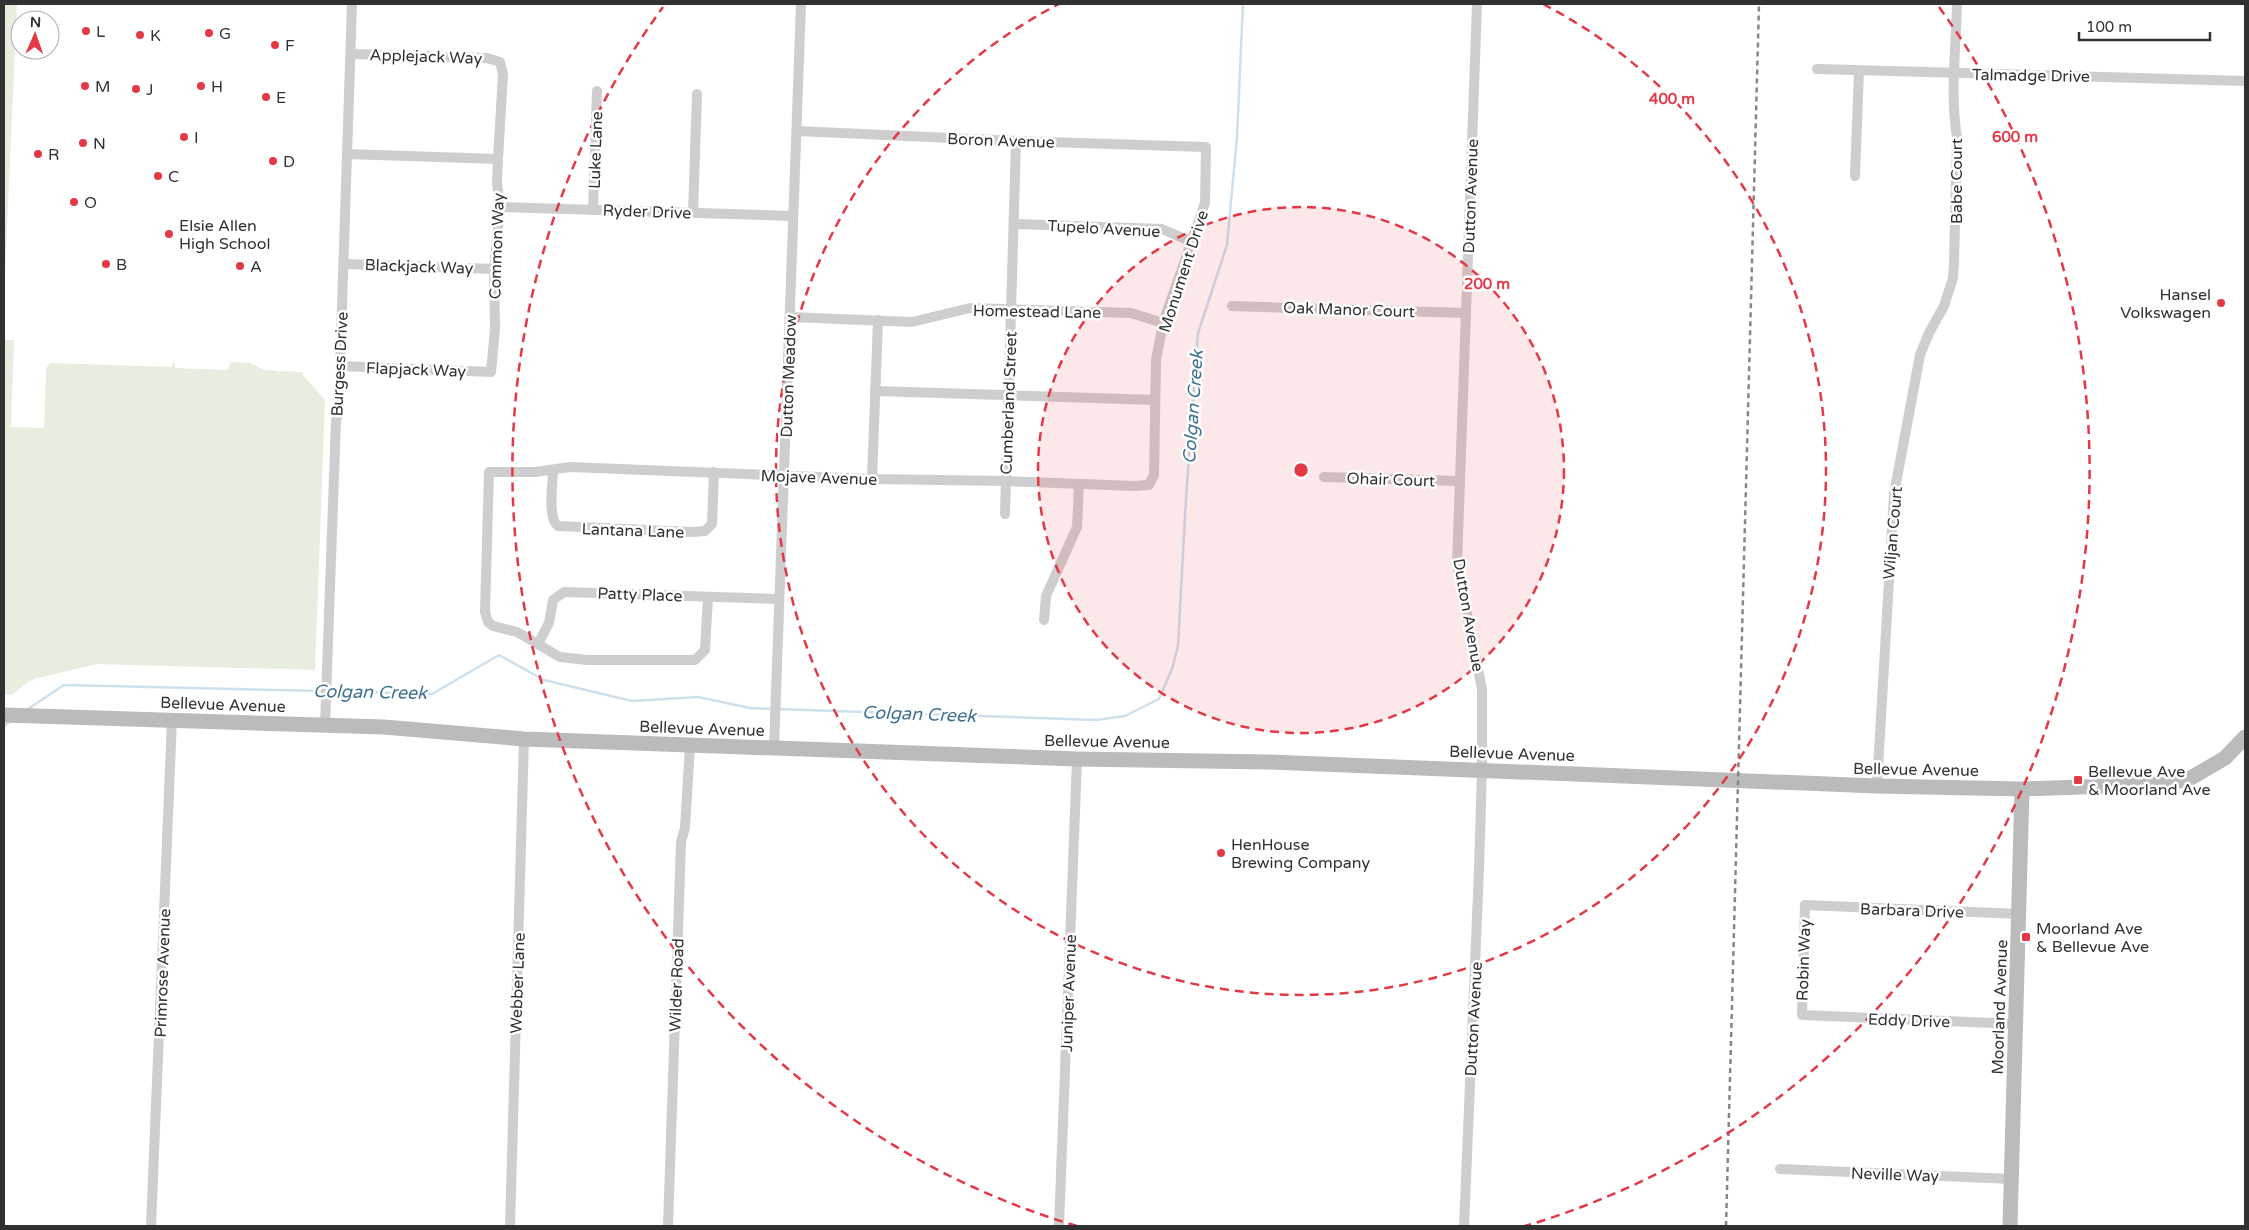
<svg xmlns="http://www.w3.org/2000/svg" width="2249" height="1230" font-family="'Varela Round',sans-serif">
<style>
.green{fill:#e7eee0}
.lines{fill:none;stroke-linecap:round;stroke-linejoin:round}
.stream{stroke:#cde0ed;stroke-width:2.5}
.street{stroke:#cecece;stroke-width:10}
.secondary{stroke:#bbb;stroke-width:15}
.rail{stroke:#868686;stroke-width:2.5;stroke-dasharray:5 4;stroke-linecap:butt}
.ring{fill:none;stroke:#e33846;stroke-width:2.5;stroke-dasharray:9 6}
.poi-dot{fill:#e33846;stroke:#fff;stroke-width:2}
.labels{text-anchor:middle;stroke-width:5;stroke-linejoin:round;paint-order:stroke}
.poi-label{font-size:16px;fill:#313131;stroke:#fff;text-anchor:start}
.street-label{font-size:16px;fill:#313131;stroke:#fff}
.water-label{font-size:18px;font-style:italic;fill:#3f7393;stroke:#fff}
.centre{fill:#e33846;stroke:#fff;stroke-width:2.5}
.ring-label{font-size:15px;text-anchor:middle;font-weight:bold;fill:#e33846;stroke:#fff;stroke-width:5;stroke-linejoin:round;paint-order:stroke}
</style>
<rect width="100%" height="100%" fill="#fff"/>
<!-- green -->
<g class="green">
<path d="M4,4H17L4,298Z"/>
<path d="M4,340H14L11,427L44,428L46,371L47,366L50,363L172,367L174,360L175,368L228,370L231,362L250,363L264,370L278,371V374L279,371L303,372V375L325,400L315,670L97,664L38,678L28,682L12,695L4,694Z"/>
</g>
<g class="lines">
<!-- stream -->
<g class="stream">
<path d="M328,691L432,694L499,655L544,680L632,701L698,697L750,708L772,709"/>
<path d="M28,709L64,685L322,691"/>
<path d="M777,709L1096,720L1125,716L1159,699L1172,669L1178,646L1186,498L1198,333L1227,245L1237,137L1243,4"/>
<path d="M4,726L11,721"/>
</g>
<!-- street -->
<g class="street">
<path d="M1817,69L2245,81"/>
<path d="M347,154L498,159"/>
<path d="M1855,176L1859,71"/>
<path d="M500,207L793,216"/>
<path d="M593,210L597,91"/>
<path d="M693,213L697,94"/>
<path d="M1014,224L1162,229L1192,242"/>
<path d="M344,264L494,269"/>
<path d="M1232,306L1466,313"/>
<path d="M790,317L912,322L970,308L1131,313L1163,323"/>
<path d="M340,366L491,372L495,329L494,269L500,207L497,182L498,159L503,74L500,62L487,58L351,54"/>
<path d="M875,391L1154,400"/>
<path d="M553,470C553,483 547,518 558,526L692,532L705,531L712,524L714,472"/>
<path d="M1324,477L1459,481"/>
<path d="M872,479L878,320"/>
<path d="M1005,514L1016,141"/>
<path d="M708,597L705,650L695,660H587L560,657L517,632L493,626L488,622L485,612L489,472H535L570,467L872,479L1006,481L1134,486L1149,485L1154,475L1156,360L1163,323L1205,203L1206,147L1016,141L797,131"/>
<path d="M1044,620L1046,596L1077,527L1079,484"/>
<path d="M538,644L549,623L553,600L564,592L778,599"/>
<path d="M325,725L336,421L338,413L340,366L352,4"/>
<path d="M774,747L801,4"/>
<path d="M1877,786L1894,494L1920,355L1929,333L1944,306L1953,278L1954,263L1957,138C1950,94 1956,48 1957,4"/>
<path d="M2017,1024L1802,1015L1805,905L2020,914"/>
<path d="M1780,1169L2011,1179"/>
<path d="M151,1226L172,720"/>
<path d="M510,1226L524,739"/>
<path d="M668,1226L681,842L685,828L690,745"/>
<path d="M1059,1226L1077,759"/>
<path d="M1464,1226L1479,870L1482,769V689L1457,564L1477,4"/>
</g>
<!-- secondary -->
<g class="secondary">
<path d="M4,715L384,727L524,739L1077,759L1268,762L1877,786L2022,789L2164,784L2189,779L2225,758L2245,737"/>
<path d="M2010,1226L2022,789"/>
</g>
<!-- rail -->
<path class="rail" d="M1726,1226L1759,4"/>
</g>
<!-- distance rings -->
<circle cx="1301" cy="470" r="263" fill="#e33846" fill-opacity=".12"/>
<g class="ring">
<circle cx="1301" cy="470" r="263"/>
<path d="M1543 4A525 525 0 1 1 1059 4"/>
<path d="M1077 1226A788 788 0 0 1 663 7M1939 7A788 788 0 0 1 1525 1226"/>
</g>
<!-- markers -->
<g class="poi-dot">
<circle cx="86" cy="31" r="5"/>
<circle cx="209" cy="33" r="5"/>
<circle cx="140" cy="35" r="5"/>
<circle cx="275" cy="45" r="5"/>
<circle cx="85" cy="86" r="5"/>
<circle cx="201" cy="86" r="5"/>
<circle cx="136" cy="89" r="5"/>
<circle cx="266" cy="97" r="5"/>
<circle cx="184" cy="137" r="5"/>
<circle cx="83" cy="143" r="5"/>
<circle cx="38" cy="154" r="5"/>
<circle cx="273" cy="161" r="5"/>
<circle cx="158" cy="176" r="5"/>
<circle cx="74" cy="202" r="5"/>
<circle cx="169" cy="234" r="5"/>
<circle cx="106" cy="264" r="5"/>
<circle cx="240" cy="266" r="5"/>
<circle cx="2221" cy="303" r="5"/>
<rect x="2073" y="775" width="10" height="10" rx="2.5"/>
<circle cx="1221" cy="853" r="5"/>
<rect x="2021" y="932" width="10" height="10" rx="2.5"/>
</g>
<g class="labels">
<!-- poi labels -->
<g class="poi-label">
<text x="96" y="37">L</text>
<text x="219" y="39">G</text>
<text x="150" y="41">K</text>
<text x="285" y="51">F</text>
<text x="95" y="92">M</text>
<text x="211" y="92">H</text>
<text x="146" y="95">J</text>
<text x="276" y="103">E</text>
<text x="194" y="143">I</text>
<text x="93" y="149">N</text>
<text x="48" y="160">R</text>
<text x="283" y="167">D</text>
<text x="168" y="182">C</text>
<text x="84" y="208">O</text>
<text x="179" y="231">Elsie Allen<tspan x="179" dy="18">High School</tspan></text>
<text x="116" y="270">B</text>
<text x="250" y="272">A</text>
<text x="2211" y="300" text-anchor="end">Hansel<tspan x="2211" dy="18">Volkswagen</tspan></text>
<text x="2088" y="777">Bellevue Ave<tspan x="2088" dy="18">&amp; Moorland Ave</tspan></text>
<text x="1231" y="850">HenHouse<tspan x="1231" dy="18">Brewing Company</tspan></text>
<text x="2036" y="934">Moorland Ave<tspan x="2036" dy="18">&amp; Bellevue Ave</tspan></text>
</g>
<!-- street labels -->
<g class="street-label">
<text transform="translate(426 56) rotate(2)" y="6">Applejack Way</text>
<text transform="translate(2031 75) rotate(1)" y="6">Talmadge Drive</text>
<text transform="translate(1001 140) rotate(2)" y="6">Boron Avenue</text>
<text transform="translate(595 150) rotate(-88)" y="6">Luke Lane</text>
<text transform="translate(1956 181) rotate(-90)" y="6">Babe Court</text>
<text transform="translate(1470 196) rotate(-88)" y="6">Dutton Avenue</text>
<text transform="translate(647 211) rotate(2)" y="6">Ryder Drive</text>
<text transform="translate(1104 228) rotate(3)" y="6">Tupelo Avenue</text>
<text transform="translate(496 246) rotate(-88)" y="6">Common Way</text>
<text transform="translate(419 266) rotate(2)" y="6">Blackjack Way</text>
<text transform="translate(1183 271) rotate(-72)" y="6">Monument Drive</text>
<text transform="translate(1349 309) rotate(2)" y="6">Oak Manor Court</text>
<text transform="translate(1037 311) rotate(1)" y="6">Homestead Lane</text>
<text transform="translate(339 364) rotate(-87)" y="6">Burgess Drive</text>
<text transform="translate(416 369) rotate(2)" y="6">Flapjack Way</text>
<text transform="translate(788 376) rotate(-88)" y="6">Dutton Meadow</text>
<text transform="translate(1008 403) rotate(-88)" y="6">Cumberland Street</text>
<text transform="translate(819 477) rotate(2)" y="6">Mojave Avenue</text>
<text transform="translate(1391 479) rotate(2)" y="6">Ohair Court</text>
<text transform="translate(633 530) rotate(2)" y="6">Lantana Lane</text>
<text transform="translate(1892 533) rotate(-85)" y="6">Wiljan Court</text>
<text transform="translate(640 594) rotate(2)" y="6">Patty Place</text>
<text transform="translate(1469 615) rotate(80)" y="6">Dutton Avenue</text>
<text transform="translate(223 704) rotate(2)" y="6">Bellevue Avenue</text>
<text transform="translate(702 728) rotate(2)" y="6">Bellevue Avenue</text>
<text transform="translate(1107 741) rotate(1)" y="6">Bellevue Avenue</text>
<text transform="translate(1512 753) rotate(2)" y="6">Bellevue Avenue</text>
<text transform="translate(1916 769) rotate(1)" y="6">Bellevue Avenue</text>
<text transform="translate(1912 910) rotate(2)" y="6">Barbara Drive</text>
<text transform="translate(1803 960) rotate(-88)" y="6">Robin Way</text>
<text transform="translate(162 973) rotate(-88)" y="6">Primrose Avenue</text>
<text transform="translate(517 983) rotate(-88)" y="6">Webber Lane</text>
<text transform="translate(676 985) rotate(-88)" y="6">Wilder Road</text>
<text transform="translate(1068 993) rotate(-88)" y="6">Juniper Avenue</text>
<text transform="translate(1999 1007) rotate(-88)" y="6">Moorland Avenue</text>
<text transform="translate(1473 1019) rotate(-87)" y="6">Dutton Avenue</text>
<text transform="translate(1909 1020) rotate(2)" y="6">Eddy Drive</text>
<text transform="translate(1895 1174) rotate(2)" y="6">Neville Way</text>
</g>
<!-- water labels -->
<g class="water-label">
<text transform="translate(1193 407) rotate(-86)" y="6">Colgan Creek</text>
<text transform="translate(370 692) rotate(1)" y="6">Colgan Creek</text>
<text transform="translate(919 714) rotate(2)" y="6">Colgan Creek</text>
</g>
</g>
<circle cx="1301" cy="470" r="8" class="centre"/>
<g class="ring-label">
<text x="1672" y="104">400 m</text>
<text x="2015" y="142">600 m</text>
<text x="1487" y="289">200 m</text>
</g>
<!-- border -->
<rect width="2249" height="1230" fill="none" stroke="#313131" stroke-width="10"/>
<!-- north arrow -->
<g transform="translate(35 35) rotate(2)"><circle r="24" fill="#ffffff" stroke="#adadad"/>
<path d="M0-4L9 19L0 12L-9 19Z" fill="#e33846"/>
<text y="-8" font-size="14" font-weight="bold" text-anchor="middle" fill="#313131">N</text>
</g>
<!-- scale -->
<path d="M2079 32v8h131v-8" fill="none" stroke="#313131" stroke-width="2.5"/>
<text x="2086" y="32" font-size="15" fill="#313131" stroke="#ffffff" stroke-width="4" paint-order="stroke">100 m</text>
</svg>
